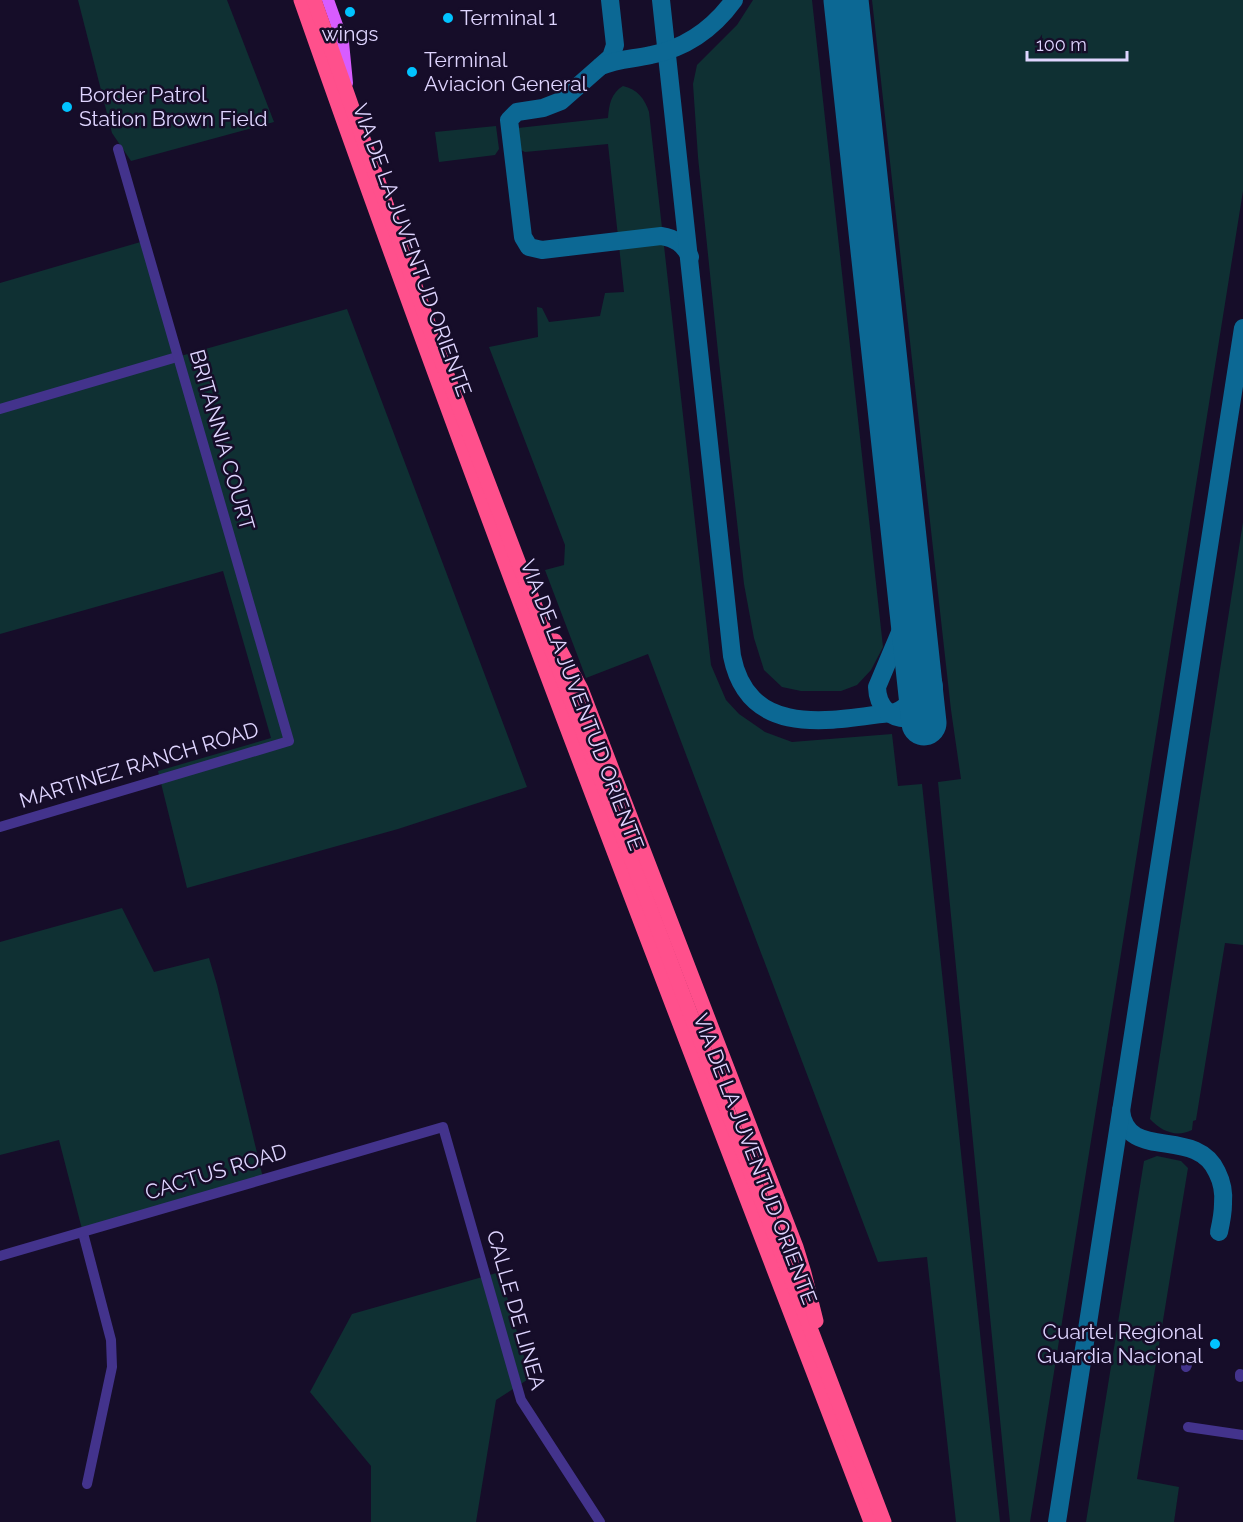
<svg xmlns="http://www.w3.org/2000/svg" width="1243" height="1522" font-family="Raleway,sans-serif">
<style>
.green{fill:#0f3033}
.lines{fill:none;stroke-linecap:round;stroke-linejoin:round}
.taxiway{stroke:#0c6894;stroke-width:18}
.runway{stroke:#0c6894;stroke-width:45}
.minor{stroke:#43338c;stroke-width:10}
.major{stroke:#d85cff;stroke-width:12}
.highway{stroke:#ff508c;stroke-width:15}
.poi-dot{fill:#01c3ff;stroke:#160d29;stroke-width:2}
.labels{text-anchor:middle;stroke-width:5;stroke-linejoin:round;paint-order:stroke}
.poi-label{font-size:21px;fill:#dfd5ff;stroke:#160d29;text-anchor:start}
.street-label{font-size:21px;fill:#dfd5ff;stroke:#160d29}
</style>
<rect width="100%" height="100%" fill="#160d29"/>
<!-- green -->
<g class="green">
<path d="M78,0H227L274,122L131,161L112,133Z"/>
<path d="M753,0H812L883,647L871,670L857,685L841,691H801L782,687L764,670L754,638L744,584L718,352L698,157L693,84L697,65L737,25Z"/>
<path d="M872,0H1243V191L1030,1522H1010L938,782L961,779L951,710Z"/>
<path d="M623,86C637,89 645,99 649,112L711,665L726,700L739,714L765,732L792,742L892,734L898,786L922,784L1000,1522H956L927,1257L878,1262L648,654L586,678L545,570L564,565L565,545L489,347L538,337L537,307L542,308L549,322L600,316L605,293L624,292L608,144L525,152L517,148L515,130L518,128L608,118C609,105 611,93 623,86Z"/>
<path d="M496,126L499,149L495,155L439,162L435,132Z"/>
<path d="M144,241L177,357L347,309L527,787L398,829L187,888L158,771L271,738L223,571L0,634V283Z"/>
<path d="M1243,522V945L1225,943L1196,1120L1193,1121L1192,1130C1176,1138 1161,1131 1150,1119Z"/>
<path d="M122,908L154,972L209,958L217,985L263,1178L83,1233L59,1140L0,1155V942Z"/>
<path d="M1157,1156L1181,1161L1188,1168L1137,1479L1179,1487L1174,1522H1086L1144,1161Z"/>
<path d="M500,1272L530,1378L496,1400L476,1522H371V1466L310,1392L352,1314Z"/>
</g>
<g class="lines">
<!-- taxiway -->
<g class="taxiway">
<path d="M610,0L615,45L611,57L561,101L543,108L517,112L509,120L523,237L529,247L542,250L661,236C675,238 684,244 690,257"/>
<path d="M661,0L732,656C749,741 834,720 896,712C911,705 915,695 919,680"/>
<path d="M844,0L848,23"/>
<path d="M601,66C617,59 634,59 651,55C686,48 713,29 734,0"/>
<path d="M910,594L909,611L877,687C878,730 936,727 934,689C934,675 924,672 919,661C917,657 916,651 916,647"/>
<path d="M1121,1110C1126,1163 1196,1125 1217,1172C1222,1182 1224,1194 1223,1204C1223,1213 1221,1223 1219,1232"/>
<path d="M1057,1522L1243,328"/>
</g>
<!-- runway -->
<path class="runway" d="M846,0L924,723"/>
<!-- minor -->
<g class="minor">
<path d="M0,409L177,357"/>
<path d="M0,827L289,741L118,149"/>
<path d="M83,1233L111,1340L112,1367L87,1484"/>
<path d="M0,1256L443,1127L521,1400L600,1522"/>
<path d="M1186,1367L1187,1365"/>
<path d="M1240,1377V1374L1243,1375"/>
<path d="M1188,1427L1243,1435"/>
</g>
<!-- major -->
<path class="major" d="M328,0L343,42L347,83"/>
<!-- highway -->
<g class="highway">
<path d="M301,0C480,511 677,1016 871,1522"/>
<path d="M314,0L439,354L884,1522"/>
<path d="M555,641L581,689L796,1247L804,1273L816,1321"/>
</g>
</g>
<!-- markers -->
<g class="poi-dot">
<circle cx="350" cy="12" r="6"/>
<circle cx="448" cy="18" r="6"/>
<circle cx="412" cy="72" r="6"/>
<circle cx="67" cy="107" r="6"/>
<circle cx="1215" cy="1344" r="6"/>
</g>
<g class="labels">
<!-- poi labels -->
<g class="poi-label">
<text x="460" y="25">Terminal 1</text>
<text x="350" y="41" text-anchor="middle">wings</text>
<text x="424" y="67">Terminal<tspan x="424" dy="24">Aviacion General</tspan></text>
<text x="79" y="102">Border Patrol<tspan x="79" dy="24">Station Brown Field</tspan></text>
<text x="1203" y="1339" text-anchor="end">Cuartel Regional<tspan x="1203" dy="24">Guardia Nacional</tspan></text>
</g>
<!-- street labels -->
<g class="street-label">
<text transform="translate(412 250) rotate(70)" y="7">VIA DE LA JUVENTUD ORIENTE</text>
<text transform="translate(222 440) rotate(74)" y="7">BRITANNIA COURT</text>
<text transform="translate(582 705) rotate(69)" y="7">VIA DE LA JUVENTUD ORIENTE</text>
<text transform="translate(139 765) rotate(-17)" y="7">MARTINEZ RANCH ROAD</text>
<text transform="translate(755 1159) rotate(69)" y="7">VIA DE LA JUVENTUD ORIENTE</text>
<text transform="translate(216 1172) rotate(-17)" y="7">CACTUS ROAD</text>
<text transform="translate(516 1310) rotate(74)" y="7">CALLE DE LINEA</text>
</g>
</g>
<!-- scale -->
<path d="M1027 51v9h100v-9" fill="none" stroke="#dfd5ff" stroke-width="3"/>
<text x="1036" y="51" font-size="18" fill="#dfd5ff" stroke="#160d29" stroke-width="4.5" paint-order="stroke">100 m</text>
</svg>
